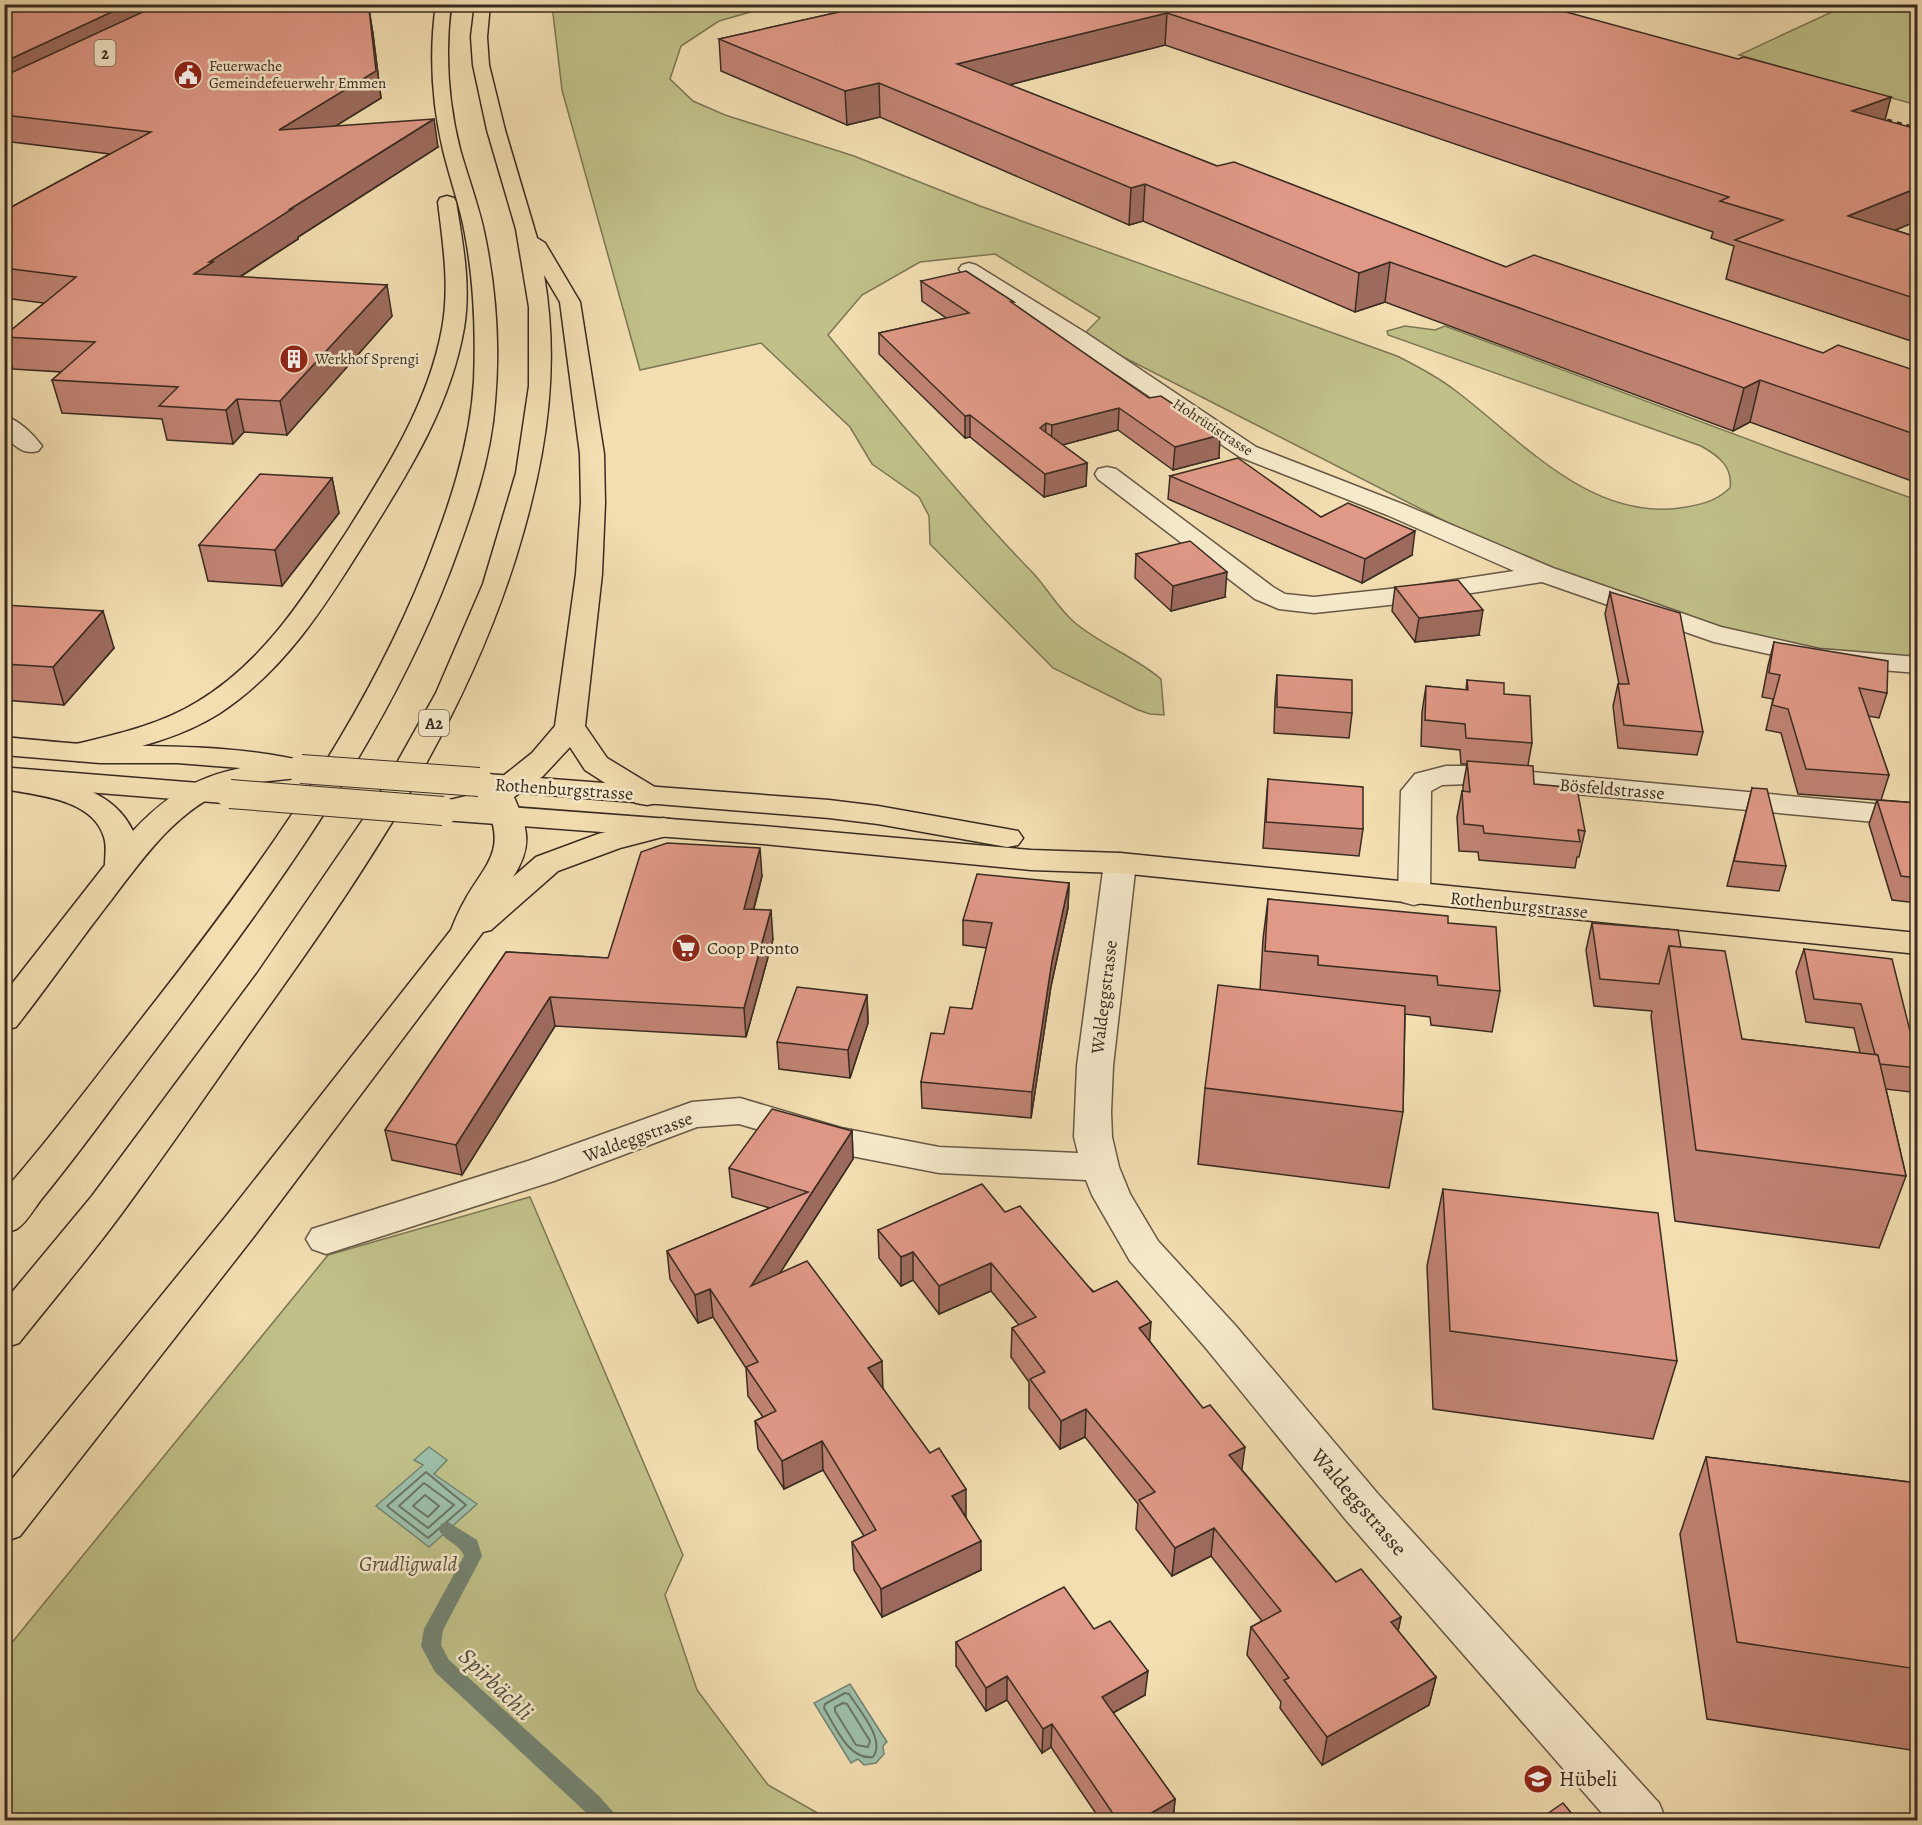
<svg xmlns="http://www.w3.org/2000/svg" width="1922" height="1825" font-family="Alegreya,serif">
<style>
.green{fill:#c0c088;stroke:#7c7654;stroke-width:1.5}
.water{fill:#9cbda7;stroke:#748371;stroke-width:1.5}
.lines{fill:none;stroke-linecap:round;stroke-linejoin:round}
.shore{stroke:#6a7464;stroke-width:2}
.stream{fill:#748371;fill-rule:evenodd}
.minor-casing{stroke:#675845;stroke-width:3}
.major-casing{stroke:#392b21;stroke-width:3}
.highway-casing{stroke:#392b21;stroke-width:3}
.minor{fill:#f7eacc;fill-rule:evenodd}
.major{fill:#f2deb1;fill-rule:evenodd}
.highway{fill:#f2deb1;fill-rule:evenodd}
.rail{stroke:#392b21;stroke-width:2;stroke-dasharray:5 5;stroke-linecap:butt}
.major-bridge-casing{stroke:#392b21;stroke-width:30;stroke-linecap:butt}
.major-bridge{stroke:#f2deb1;stroke-width:28}
.wall{fill:#c18474;stroke:#392b21;stroke-width:1.5}
.shaded-wall{fill:#9d6b5e;stroke:#392b21;stroke-width:1.5}
.building{fill:#e09987;stroke:#392b21;stroke-width:1.5}
.labels{text-anchor:middle;stroke-width:5;stroke-linejoin:round;paint-order:stroke}
.far-poi-label{font-size:15px;fill:#392b21;stroke:#f7eacc;text-anchor:start}
.far-street-label{font-size:15px;fill:#392b21;stroke:#f7eacc}
.shield{fill:#f7eacc;stroke:#726454;stroke-width:1.5}
.shield-label{font-size:16px;font-weight:bold;fill:#392b21}
.street-label{font-size:18px;fill:#392b21;stroke:#f7eacc}
.poi-label{font-size:18px;fill:#392b21;stroke:#f7eacc;text-anchor:start}
.near-street-label{font-size:21px;fill:#392b21;stroke:#f7eacc}
.near-park-label{font-size:21px;font-style:italic;fill:#5b503b;stroke:#f7eacc}
.near-poi-label{font-size:21px;fill:#392b21;stroke:#f7eacc;text-anchor:start}
.near-water-label{font-size:24px;font-style:italic;fill:#525042;stroke:#f7eacc}
</style>
<rect width="100%" height="100%" fill="#f2deb1"/>
<filter id="stains"><feTurbulence type="fractalNoise" baseFrequency=".00333" numOctaves="4"/><feColorMatrix values="0 0 0 0 .2 0 0 0 0 .09 0 0 0 0 .02 0 0 0 .5 -.17"/></filter>
<radialGradient id="worn" r=".72"><stop offset=".6" stop-color="#630" stop-opacity="0"/><stop offset="1" stop-color="#630" stop-opacity=".3"/></radialGradient>
<!-- green -->
<g class="green">
<path d="M552,5H775L719,21L681,46L670,79L693,101L725,115L854,156L980,206L1397,356C1417,366 1438,377 1456,391C1521,440 1589,520 1680,508C1700,505 1715,502 1730,488C1733,467 1719,456 1701,446L1388,335L1387,331L1405,326L1435,330L1445,326L1782,452L1917,500V658L1803,647L1726,629L1519,559L1082,336L1100,318L995,254L920,262L862,295L828,335C895,415 960,498 1033,573C1047,588 1058,608 1074,622C1101,645 1134,656 1161,679L1164,715L1150,714L1138,710L1053,668L930,544L929,516L919,497L872,464L850,427L761,343L640,370L562,90Z"/>
<path d="M1847,5H1917V105L1739,55Z"/>
<path d="M530,1197L683,1555L665,1595L697,1690L768,1785L830,1820H5V1651L328,1255Z"/>
</g>
<!-- water -->
<g class="water">
<path d="M429,1447L447,1460L434,1474L477,1504L429,1547L376,1506L423,1465L414,1460Z"/>
<path d="M850,1684L887,1742L883,1746L884,1754L876,1763L864,1765L858,1759L851,1763L814,1703Z"/>
</g>
<g class="lines">
<!-- shore -->
<g class="shore">
<path d="M426,1472L466,1505L428,1538L387,1506Z"/>
<path d="M424,1483L454,1505L428,1528L399,1506Z"/>
<path d="M425,1495L439,1506L428,1517L413,1506Z"/>
<path d="M845,1693L849,1694C859,1710 886,1740 873,1757C849,1761 835,1726 824,1708L825,1704Z"/>
<path d="M843,1703L847,1704L870,1741L868,1747L856,1745L835,1711V1707Z"/>
</g>
<!-- stream -->
<path class="stream" d="M448,1522L477,1540L482,1556L443,1630L441,1645L449,1660L599,1796L614,1813L617,1820H594L435,1672L421,1646L424,1629L464,1556C460,1544 444,1541 439,1530L441,1524Z"/>
<!-- minor casing -->
<g class="minor-casing">
<g id="minor">
<path d="M969,263L976,265L1086,333L1256,447L1405,505L1553,568L1721,627L1819,649L1918,657V673L1819,665L1714,642L1542,582L1408,603L1314,613L1279,609L1255,599L1098,479L1095,474L1098,469L1107,467L1116,469L1273,587L1285,594L1314,597L1408,587L1514,571L1387,515L1240,457L1070,343L962,273L959,269L962,265Z"/>
<path d="M4,416C18,419 34,435 42,446L38,451C22,455 16,446 4,436Z"/>
<path d="M1446,766H1469L1918,808V826L1469,784L1442,785L1431,791L1430,895L1426,902L1414,905L1402,902L1398,895L1401,791L1415,774Z"/>
<path d="M1120,853L1131,856L1136,863L1113,1066L1111,1112L1112,1137L1119,1167L1130,1194L1158,1241L1235,1325L1378,1494L1659,1803L1666,1820H1608L1346,1520L1205,1347L1130,1261L1092,1195L1086,1180L939,1173L841,1154L739,1124L697,1127L554,1181L326,1254L312,1249L306,1239L312,1229L528,1161L692,1102L740,1098L841,1128L939,1147L1078,1153L1074,1137L1077,1066L1104,863L1109,856Z"/>
</g>
</g>
<!-- major casing -->
<g class="major-casing">
<g id="major">
<path d="M4,737C37,740 69,744 101,745C173,747 241,745 312,763L316,769L312,775L301,778L253,769L177,763H100L4,755Z"/>
<path d="M12,768L224,785L235,787L239,794L235,801L224,803L12,786L4,784V770Z"/>
<path d="M486,774L829,800L878,806L1007,829L1018,831L1023,838L1018,845L1007,847L878,824L829,818L475,789L471,783L475,777Z"/>
<path d="M443,802L763,826L1031,850L1120,853L1918,933V954L1120,873L1031,870L763,844L443,820L432,818L428,811L432,804Z"/>
</g>
</g>
<!-- highway casing -->
<g class="highway-casing">
<g id="highway">
<path d="M436,4H451C445,52 448,102 460,149C468,178 479,206 485,236C496,290 500,347 495,402C491,460 471,515 451,569C375,767 242,934 116,1102C91,1136 66,1169 40,1201C34,1209 26,1223 18,1228C14,1231 9,1231 4,1232V1191C54,1134 99,1073 146,1013C254,875 359,732 425,568C449,507 470,446 474,381C476,332 474,282 465,234C460,206 450,179 443,150C432,103 429,53 436,4Z"/>
<path d="M475,4H490L487,37L489,65L505,130L537,238L545,243L580,302L604,454L605,503L602,574L585,726L607,758L658,789L662,796L658,803L647,805L636,803L585,770L570,747L543,776L514,797C528,829 533,846 513,877L536,857L598,834L663,818L674,820L679,827L674,834L620,848L558,871L491,930L483,932L255,1235L20,1536L4,1542V1489L227,1215L451,930C455,920 459,910 465,900C484,866 506,852 488,810L443,820L432,818L428,811L432,804L475,794L464,782L468,776L479,773L498,780L532,753L555,726L576,574L581,503L580,454L560,302L544,275C559,362 548,445 524,530C472,718 359,881 246,1038C205,1097 164,1156 122,1213C89,1258 53,1300 19,1343L4,1348V1302L92,1196L257,974L375,802L436,693L483,584L516,473L529,386V307L516,229L487,130L473,65L471,37Z"/>
<path d="M447,196L454,198L456,202C463,244 471,286 464,328C451,404 410,470 370,534C328,601 288,668 220,713C178,740 127,750 79,761L68,758L64,752L68,746C113,735 158,726 197,702C264,662 304,597 346,533C386,470 428,404 442,329C450,287 443,244 438,202L440,198Z"/>
<path d="M301,760L312,763L316,769L312,775C284,782 253,779 226,790C176,811 144,857 112,899C79,941 49,985 16,1027L4,1030V994L105,865C105,856 107,846 104,837C93,799 37,795 4,789V771C51,779 110,783 133,831C185,775 227,767 301,760Z"/>
</g>
</g>
<!-- minor -->
<use href="#minor" class="minor"/>
<!-- major -->
<use href="#major" class="major"/>
<!-- highway -->
<use href="#highway" class="highway"/>
<!-- rail -->
<path class="rail" d="M1868,114L1918,128"/>
<!-- major-bridge casing -->
<g class="major-bridge-casing">
<g id="major-bridge">
<path d="M301,769L479,782"/>
<path d="M230,794L443,811"/>
</g>
</g>
<!-- major-bridge -->
<use href="#major-bridge" class="major-bridge"/>
</g>
<!-- wall -->
<g class="wall">
<path d="M4,4L369,9L373,34L381,98L335,126L438,147L298,237V239L240,277L392,316L287,435L244,432L233,444L167,440L162,419L62,413L52,380L61,372L13,369L4,341V336L44,303L4,298V211L110,154L4,141Z"/>
<path d="M875,4H1537L1885,120L1917,221L1895,230L1917,237V343L1726,279L1734,246L1711,238L1713,232L1165,45L1009,85L1217,166L1506,267L1823,353L1917,371V483L1750,422L1733,431L1385,302L1355,312L1143,221L1129,225L880,117L847,125L721,71L719,39Z"/>
<path d="M921,281L1014,305L1219,458L1173,470L1118,430L1062,445L1087,463L1086,486L1044,497L970,437L965,438L879,354V333L946,318L922,301Z"/>
<path d="M1170,476L1321,517L1412,555L1362,583L1168,499Z"/>
<path d="M332,478L339,513L282,586L208,581L199,545Z"/>
<path d="M1136,554L1225,597L1171,611L1135,578Z"/>
<path d="M1395,587L1479,635L1415,642L1392,611Z"/>
<path d="M1610,592L1703,732L1697,755L1618,748L1613,706L1618,684H1619L1605,614Z"/>
<path d="M4,605L114,648L64,705L4,700Z"/>
<path d="M1774,642L1887,693L1879,718L1868,716L1889,775L1881,800L1917,803V903L1892,900L1869,824L1877,800L1798,794L1781,733L1766,730L1773,699L1762,697L1768,666Z"/>
<path d="M1277,675L1352,713L1349,738L1274,733L1275,700Z"/>
<path d="M1467,680L1504,694L1532,743L1528,765L1534,784L1585,831L1579,857H1577L1575,868L1479,860L1478,852L1459,851L1457,817L1462,791H1463V786L1467,764H1461L1460,750L1421,746L1422,712L1426,686L1466,690Z"/>
<path d="M1268,779L1363,829L1359,856L1263,848L1266,805Z"/>
<path d="M1752,788L1786,866L1779,891L1727,886Z"/>
<path d="M762,876L754,909L773,939L746,1037L555,1026L462,1175L392,1160L385,1130L506,952L608,958Z"/>
<path d="M1069,883L1068,908L1051,986L1031,1118L922,1108L921,1082L944,1034L972,1009L987,948L963,945V920Z"/>
<path d="M1268,899L1448,923L1500,991L1492,1032L1431,1025L1430,1017L1405,1014L1403,1112L1389,1188L1198,1164L1205,1088L1260,990L1263,939Z"/>
<path d="M1592,923L1681,947L1742,1039L1860,1053L1854,1028L1806,1022L1796,972L1804,949L1917,1059V1075L1911,1092L1886,1089L1906,1176L1879,1248L1675,1221L1651,1016L1652,1011L1594,1006L1586,950Z"/>
<path d="M867,995L868,1023L850,1078L779,1069L777,1042Z"/>
<path d="M852,1131L853,1159L780,1273L882,1387L966,1517L981,1570L882,1617L854,1570L852,1542L864,1536L823,1470L784,1489L758,1449L755,1421L763,1417L748,1396L746,1368L713,1317L698,1323L670,1279L667,1251L770,1208L732,1197L729,1168Z"/>
<path d="M1443,1189L1677,1361L1653,1439L1433,1409L1427,1266Z"/>
<path d="M1005,1212L1150,1342L1242,1470L1336,1582L1401,1617L1398,1631L1436,1677L1429,1705L1322,1765L1280,1708L1281,1702L1247,1655L1251,1627L1262,1621L1211,1556L1172,1576L1136,1529L1138,1504L1085,1437L1060,1449L1029,1408V1382L1011,1357L1012,1328L1019,1325L991,1291L939,1314L913,1280L901,1286L879,1258L878,1230Z"/>
<path d="M1706,1457L1917,1483V1751L1707,1719L1680,1534Z"/>
<path d="M1094,1629L1145,1695L1113,1713L1175,1799L1173,1821H1101L1051,1747L1042,1753L1007,1700L986,1711L956,1666V1642Z"/>
</g>
<!-- shaded-wall -->
<g class="shaded-wall">
<path d="M128,4H164L4,91V62Z"/>
<path d="M369,9L373,34L381,98L284,158L279,130Z"/>
<path d="M1167,13L1165,45L957,98V64Z"/>
<path d="M879,83L880,117L847,125L845,91Z"/>
<path d="M1891,97L1882,132L1852,111Z"/>
<path d="M434,119L438,147L298,237V239L219,290L194,274L209,262L290,209Z"/>
<path d="M1145,184L1143,221L1129,225L1131,188Z"/>
<path d="M1917,188V221L1838,254L1848,216Z"/>
<path d="M1390,262L1385,302L1355,312L1359,273Z"/>
<path d="M387,285L392,316L287,435L280,401Z"/>
<path d="M1760,380L1750,422L1733,431L1744,388Z"/>
<path d="M237,399L244,432L233,444L226,410Z"/>
<path d="M1119,408L1118,430L1051,448L1052,425Z"/>
<path d="M970,415V437L965,438V416Z"/>
<path d="M1046,423L1045,445L1040,428Z"/>
<path d="M1220,435L1219,458L1173,470L1175,447Z"/>
<path d="M1087,463L1086,486L1044,497L1045,474Z"/>
<path d="M332,478L339,513L282,586L275,550Z"/>
<path d="M1415,531L1412,555L1362,583L1365,559Z"/>
<path d="M1227,572L1225,597L1171,611L1173,586Z"/>
<path d="M1483,610L1479,635L1415,642L1419,618Z"/>
<path d="M103,611L114,648L64,705L53,667Z"/>
<path d="M760,848L762,876L746,938L744,909Z"/>
<path d="M1069,883L1068,908L1051,986L1031,1118L1032,1092L1052,961Z"/>
<path d="M771,910L773,939L746,1037L744,1008Z"/>
<path d="M867,995L868,1023L850,1078L848,1050Z"/>
<path d="M550,997L555,1026L462,1175L456,1145Z"/>
<path d="M852,1131L853,1159L753,1315L751,1286Z"/>
<path d="M913,1252V1280L901,1286V1257Z"/>
<path d="M991,1263V1291L939,1314V1286Z"/>
<path d="M710,1289L713,1317L698,1323L695,1295Z"/>
<path d="M1151,1322L1149,1351L1139,1328Z"/>
<path d="M882,1361L883,1390L868,1368Z"/>
<path d="M1086,1409L1085,1437L1060,1449L1061,1421Z"/>
<path d="M822,1441L823,1470L784,1489L782,1461Z"/>
<path d="M1245,1447L1241,1476L1229,1455Z"/>
<path d="M966,1489V1517L952,1496Z"/>
<path d="M1214,1528L1211,1556L1172,1576L1175,1548Z"/>
<path d="M981,1541V1570L882,1617L881,1589Z"/>
<path d="M1401,1617L1395,1645L1391,1622Z"/>
<path d="M1148,1671L1145,1695L1100,1720L1102,1697Z"/>
<path d="M1007,1676V1700L986,1711V1688Z"/>
<path d="M1436,1677L1429,1705L1322,1765L1327,1737Z"/>
<path d="M1052,1724L1051,1747L1042,1753L1043,1729Z"/>
<path d="M1175,1799L1173,1821H1138Z"/>
</g>
<!-- building -->
<g class="building">
<path d="M4,4H129L4,62Z"/>
<path d="M160,4H323L369,9L376,71L279,130L434,119L290,209H292L209,262H213L194,274L387,285L280,401L237,399L226,410L159,406L178,387L52,380L95,342L4,337V336L76,277L4,268V211L151,132L4,115V76Z"/>
<path d="M875,4H1537L1738,59L1744,57L1891,97L1852,111L1917,129V188L1848,216L1917,237V299L1735,240L1783,220L1720,201L1729,197L1167,13L957,64L1217,166L1234,162L1506,267L1534,255L1823,353L1838,345L1917,371V435L1760,380L1744,388L1390,262L1359,273L1145,184L1131,188L879,83L845,91L719,39Z"/>
<path d="M966,271L1014,302H1011L1149,398L1161,396L1220,435L1175,447L1119,408L1052,425L1046,423L1040,428L1087,463L1045,474L970,415L965,416L879,333L969,313L921,281Z"/>
<path d="M1238,458L1321,517L1348,503L1415,531L1365,559L1170,476Z"/>
<path d="M260,474L332,478L275,550L199,545Z"/>
<path d="M1190,541L1227,572L1173,586L1136,554Z"/>
<path d="M1458,580L1483,610L1419,618L1395,587Z"/>
<path d="M1610,592L1680,613L1703,732L1624,725L1618,684H1629Z"/>
<path d="M4,605L103,611L53,667L4,664Z"/>
<path d="M1774,642L1888,661L1887,693L1859,688L1889,775L1806,769L1788,709L1772,705L1780,675L1769,673Z"/>
<path d="M1277,675L1352,680V713L1277,707Z"/>
<path d="M1467,680L1504,683V694L1530,696L1532,743L1466,738L1465,724L1425,720L1426,686L1468,690Z"/>
<path d="M1467,761L1533,766L1534,784L1577,788L1585,831L1578,830L1580,842L1484,833L1483,826L1464,824L1462,791L1470,792Z"/>
<path d="M1268,779L1363,787V829L1266,822Z"/>
<path d="M1752,788L1767,789L1786,866L1734,861Z"/>
<path d="M1877,800L1917,803V878L1901,876Z"/>
<path d="M667,843L760,848L744,909L771,910L744,1008L550,997L456,1145L385,1130L506,952L608,958L641,852Z"/>
<path d="M977,874L1069,883L1052,961L1032,1092L921,1082L931,1033L944,1034L950,1007L972,1009L992,923L963,920Z"/>
<path d="M1268,899L1448,916V923L1496,927L1500,991L1438,985L1437,976L1318,965V956L1265,951Z"/>
<path d="M1592,923L1678,930L1681,947L1669,946L1659,984L1600,979Z"/>
<path d="M1669,946L1725,951L1742,1039L1878,1055L1906,1176L1696,1150Z"/>
<path d="M1804,949L1892,959L1917,1059V1068L1880,1064L1878,1055L1875,1054L1861,1004L1814,999Z"/>
<path d="M1218,985L1405,1006L1403,1112L1205,1088Z"/>
<path d="M797,987L867,995L848,1050L777,1042Z"/>
<path d="M772,1109L852,1131L751,1286L807,1261L882,1361L868,1368L930,1453L939,1448L966,1489L952,1496L981,1541L881,1589L852,1542L876,1530L822,1441L782,1461L755,1421L776,1411L746,1367L758,1362L710,1289L695,1295L667,1251L808,1192L729,1168Z"/>
<path d="M982,1184L1005,1212L1020,1206L1093,1292L1117,1281L1151,1322L1139,1328L1203,1408L1210,1405L1245,1447L1229,1455L1336,1582L1361,1569L1401,1617L1391,1622L1436,1677L1327,1737L1284,1680L1289,1678L1251,1627L1281,1611L1214,1528L1175,1548L1139,1500L1155,1492L1086,1409L1061,1421L1030,1379L1045,1372L1012,1328L1036,1317L991,1263L939,1286L913,1252L901,1257L878,1230Z"/>
<path d="M1443,1189L1658,1213L1677,1361L1450,1331Z"/>
<path d="M1706,1457L1917,1483V1669L1737,1642Z"/>
<path d="M1064,1587L1094,1629L1110,1621L1148,1671L1102,1697L1175,1799L1138,1821H1118L1052,1724L1043,1729L1007,1676L986,1688L956,1642Z"/>
<path d="M1563,1803L1578,1821H1537Z"/>
</g>
<!-- icons -->
<defs>
<g id="civic-disc" transform="scale(1.5)"><circle r="9.5" fill="#8f2418" stroke="#f7eacc"/><path d="M-.6-6.5H3V-4.5H.6V-3L4-1V1h2V6H-6V1h2V-1L-.6-3ZM-1.2 2.5V6h2.4V2.5Z" fill="#fff"/></g>
<g id="building-disc" transform="scale(1.5)"><circle r="9.5" fill="#8f2418" stroke="#f7eacc"/><path d="M-4-6H4V6H1V3H-1V6H-4ZM-2.5-4.3h1.7v1.8h-1.7ZM.8-4.3h1.7v1.8H.8ZM-2.5-1h1.7V.8h-1.7ZM.8-1h1.7V.8H.8Z" fill="#fff"/></g>
<g id="supermarket-disc" transform="scale(1.5)"><circle r="9.5" fill="#8f2418" stroke="#f7eacc"/><path d="M-6-5.5h2.5l.6 2H6L4.5 2H-2.5L-4.4-4H-6ZM-1.5 3.2a1.3 1.3 0 1 0 .1 0ZM3 3.2a1.3 1.3 0 1 0 .1 0Z" fill="#fff"/></g>
<g id="school-disc" transform="scale(1.5)"><circle r="9.5" fill="#8f2418" stroke="#f7eacc"/><path d="M0-5L7-2L0 1L-7-2ZM-4 1L0 2.5L4 1V4Q0 6-4 4Z" fill="#fff"/></g>
</defs>
<g fill-rule="evenodd">
<use href="#civic-disc" x="188" y="75"/>
<use href="#building-disc" x="294" y="359"/>
<use href="#supermarket-disc" x="686" y="948"/>
<use href="#school-disc" x="1538" y="1779"/>
</g>
<g class="labels">
<!-- far-poi labels -->
<g class="far-poi-label">
<text x="209" y="71">Feuerwache<tspan x="209" dy="17">Gemeindefeuerwehr Emmen</tspan></text>
<text x="315" y="364">Werkhof Sprengi</text>
</g>
<!-- far-street labels -->
<g class="far-street-label">
<text transform="translate(1213 427) rotate(33)" y="5">Hohrütistrasse</text>
</g>
<!-- shield labels -->
<g class="shield">
<rect x="94.5" y="40" width="21" height="26" rx="4.5"/>
<rect x="419" y="710" width="30" height="26" rx="4.5"/>
</g>
<g class="shield-label">
<text x="105" y="59">2</text>
<text x="434" y="729">A2</text>
</g>
<!-- street labels -->
<g class="street-label">
<text transform="translate(564 789) rotate(4)" y="6">Rothenburgstrasse</text>
<text transform="translate(1612 789) rotate(5)" y="6">Bösfeldstrasse</text>
<text transform="translate(1519 905) rotate(6)" y="6">Rothenburgstrasse</text>
<text transform="translate(1104 997) rotate(-83)" y="6">Waldeggstrasse</text>
<text transform="translate(638 1137) rotate(-20)" y="6">Waldeggstrasse</text>
</g>
<!-- poi labels -->
<g class="poi-label">
<text x="707" y="954">Coop Pronto</text>
</g>
<!-- near-street labels -->
<g class="near-street-label">
<text transform="translate(1359 1502) rotate(49)" y="7">Waldeggstrasse</text>
</g>
<!-- near-park labels -->
<g class="near-park-label">
<text x="408" y="1571">Grudligwald</text>
</g>
<!-- near-poi labels -->
<g class="near-poi-label">
<text x="1559" y="1786">Hübeli</text>
</g>
<!-- near-water labels -->
<g class="near-water-label">
<text transform="translate(496 1684) rotate(44)" y="8">Spirbächli</text>
</g>
</g>
<!-- margin -->
<rect width="1922" height="1825" fill="none" stroke="#f2deb1" stroke-width="24"/>
<rect x="6" y="6" width="1910" height="1813" fill="none" stroke="#392b21" stroke-width="3"/>
<rect x="12" y="12" width="1898" height="1801" fill="none" stroke="#392b21" stroke-width="1.5"/>
<rect width="100%" height="100%" filter="url(#stains)"/>
<rect width="100%" height="100%" fill="url(#worn)"/>
</svg>
